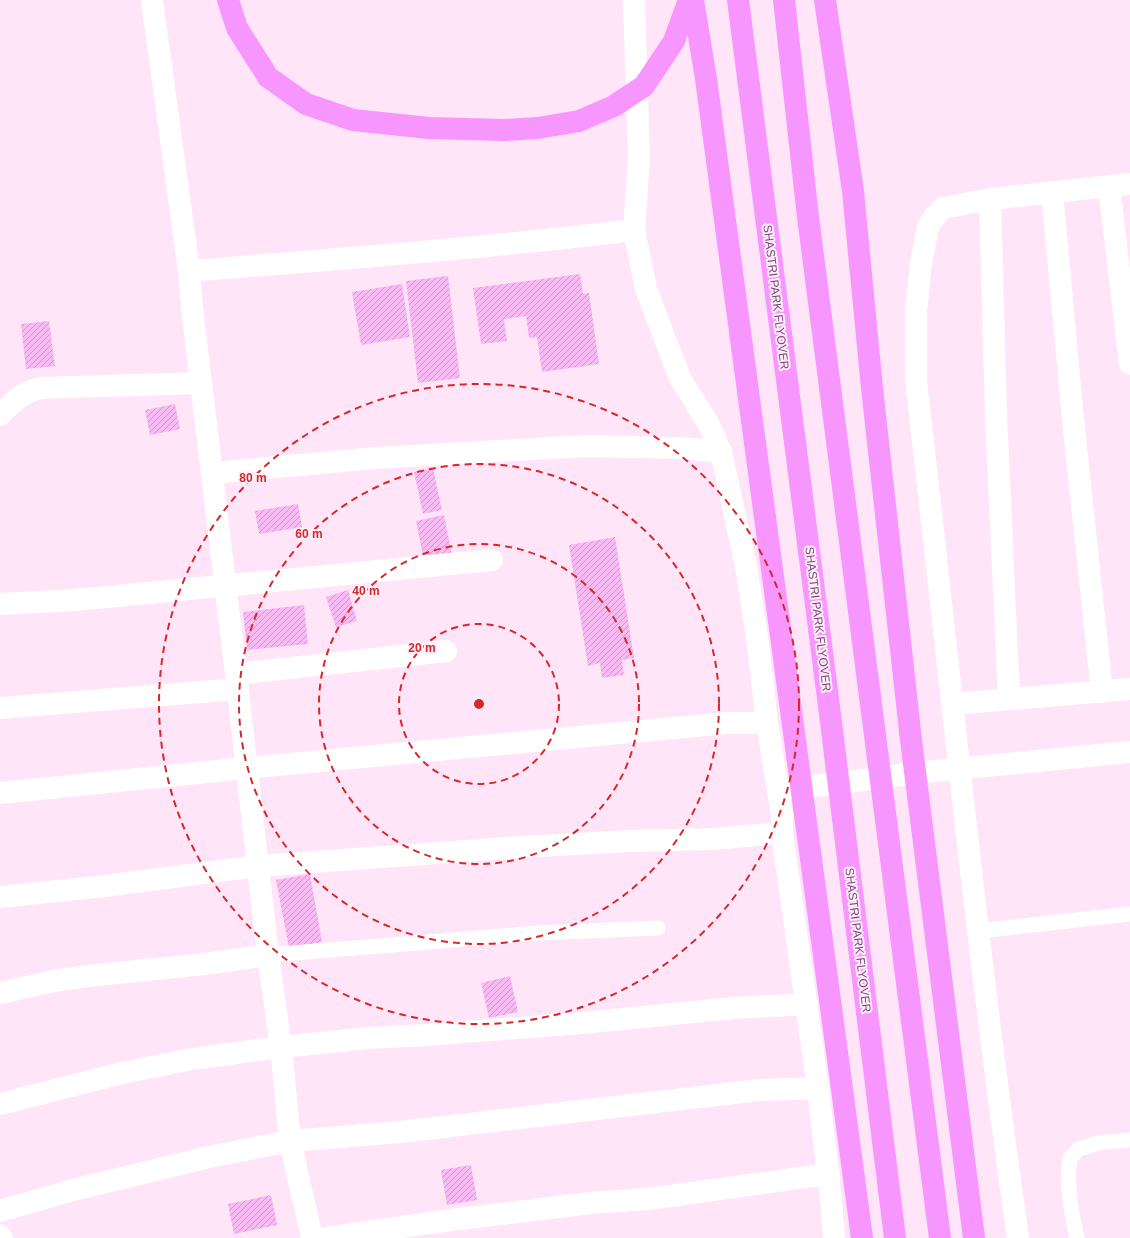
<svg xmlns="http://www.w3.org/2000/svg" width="1130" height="1238" font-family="Helvetica,sans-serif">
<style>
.building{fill:url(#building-hatch)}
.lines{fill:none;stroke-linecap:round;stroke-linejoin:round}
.lane{stroke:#fff;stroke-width:15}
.street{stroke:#fff;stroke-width:22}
.highway{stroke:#f896ff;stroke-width:22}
.ring{fill:none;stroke:#d62828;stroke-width:2;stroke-dasharray:7 5}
.labels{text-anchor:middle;stroke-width:4;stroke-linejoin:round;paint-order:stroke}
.street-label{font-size:12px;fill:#7b477a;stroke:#ffeefa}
.centre{fill:#d62828;stroke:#ffeefa;stroke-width:2}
.ring-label{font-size:12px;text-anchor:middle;font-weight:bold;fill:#d62828;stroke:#ffeefa;stroke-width:4;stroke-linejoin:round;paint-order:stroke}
</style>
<defs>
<pattern id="building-hatch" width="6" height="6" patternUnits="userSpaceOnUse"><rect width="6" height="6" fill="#f7baf3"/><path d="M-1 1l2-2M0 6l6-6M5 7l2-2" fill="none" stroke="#cd99ca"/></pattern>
</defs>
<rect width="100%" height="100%" fill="#ffe5f7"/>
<!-- building -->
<g class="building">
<path d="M580,274L583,294L589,293L599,364L542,372L537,337L529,338L526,316L504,319L507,341L481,344L473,288Z"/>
<path d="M448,276L460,378L418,383L406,281Z"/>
<path d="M402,284L410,337L361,345L352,292Z"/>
<path d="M49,321L55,366L26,369L21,324Z"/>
<path d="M175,404L180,429L150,435L145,410Z"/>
<path d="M433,468L442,510L423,514L414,472Z"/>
<path d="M298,504L302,527L259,534L255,511Z"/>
<path d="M444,515L452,555L424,561L416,521Z"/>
<path d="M615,537L634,658L622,660L624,675L602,678L600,663L588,666L569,545Z"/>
<path d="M348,590L357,621L336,627L326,597Z"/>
<path d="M304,605L308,644L247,650L243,612Z"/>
<path d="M310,874L322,942L289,948L276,880Z"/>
<path d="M510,976L518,1012L489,1018L481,983Z"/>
<path d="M471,1165L477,1200L447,1205L441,1170Z"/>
<path d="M271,1195L277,1225L234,1234L228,1204Z"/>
</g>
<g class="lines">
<!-- lane -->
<g class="lane">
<path d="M979,931L1130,914"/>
<path d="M268,955L539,933L658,928"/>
<path d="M1077,1238C1071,1211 1066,1185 1070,1158L1079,1149L1098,1143L1130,1140"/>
</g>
<!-- street -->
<g class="street">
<path d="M152,0L189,271L192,308L236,674L268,955L281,1047L290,1141L312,1238"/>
<path d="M634,0L639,159L634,230L646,289L680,378L708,423L721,452L746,566L758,644L767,723L782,815V833L818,1088L831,1200L834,1238"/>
<path d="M1109,186L1130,364"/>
<path d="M1052,192L1073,419L1102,692"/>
<path d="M990,199L996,414L1009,699"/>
<path d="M189,271C338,259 486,248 634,230"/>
<path d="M0,415C14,401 21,393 41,388L201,383"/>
<path d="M213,473L376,458L586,446L681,448L721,452"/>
<path d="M0,604L75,600L492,560"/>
<path d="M236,674L446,651"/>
<path d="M953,704L1130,689"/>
<path d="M0,708L238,689"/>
<path d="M783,790L925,772L1130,752"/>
<path d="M0,793L246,768L727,723H767"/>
<path d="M0,897L105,886L258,866L520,847L630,841L712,839L782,833"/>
<path d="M0,993L54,981L87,976L205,964L268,955"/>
<path d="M0,1104L122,1073L192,1059L281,1047L369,1038L426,1035L582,1023L734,1008L807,1004"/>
<path d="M0,1211L73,1190L209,1157L290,1141L400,1132L760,1090L818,1088"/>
<path d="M0,1236L2,1238"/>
<path d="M326,1238L444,1221L590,1203L648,1199L829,1174"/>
<path d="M1018,1238C977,953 949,666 916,380V311L921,263L928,227L935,216L943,208L990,199L1130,184"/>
</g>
<!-- highway -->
<g class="highway">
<path d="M228,0L237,28L268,77L306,104L353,120L429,128L504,130L538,128L579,121L614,106L644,86L674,41L689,0"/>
<path d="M693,0L706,79L862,1238"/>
<path d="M738,0L830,714L895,1238"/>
<path d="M784,0L808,217L940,1238"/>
<path d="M825,0L853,191L872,388L911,740L974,1238"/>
</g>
</g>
<!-- distance rings -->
<g class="ring">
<circle cx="479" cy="704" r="80"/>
<circle cx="479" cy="704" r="160"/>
<circle cx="479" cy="704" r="240"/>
<circle cx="479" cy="704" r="320"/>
</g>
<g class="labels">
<!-- street labels -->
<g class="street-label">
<text transform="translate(776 297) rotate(83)" y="4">SHASTRI PARK FLYOVER</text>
<text transform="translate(818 619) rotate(83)" y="4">SHASTRI PARK FLYOVER</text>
<text transform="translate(858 940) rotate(83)" y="4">SHASTRI PARK FLYOVER</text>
</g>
</g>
<circle cx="479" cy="704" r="6" class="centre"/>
<g class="ring-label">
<text x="253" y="482">80 m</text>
<text x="309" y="538">60 m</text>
<text x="366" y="595">40 m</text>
<text x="422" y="652">20 m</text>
</g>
</svg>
